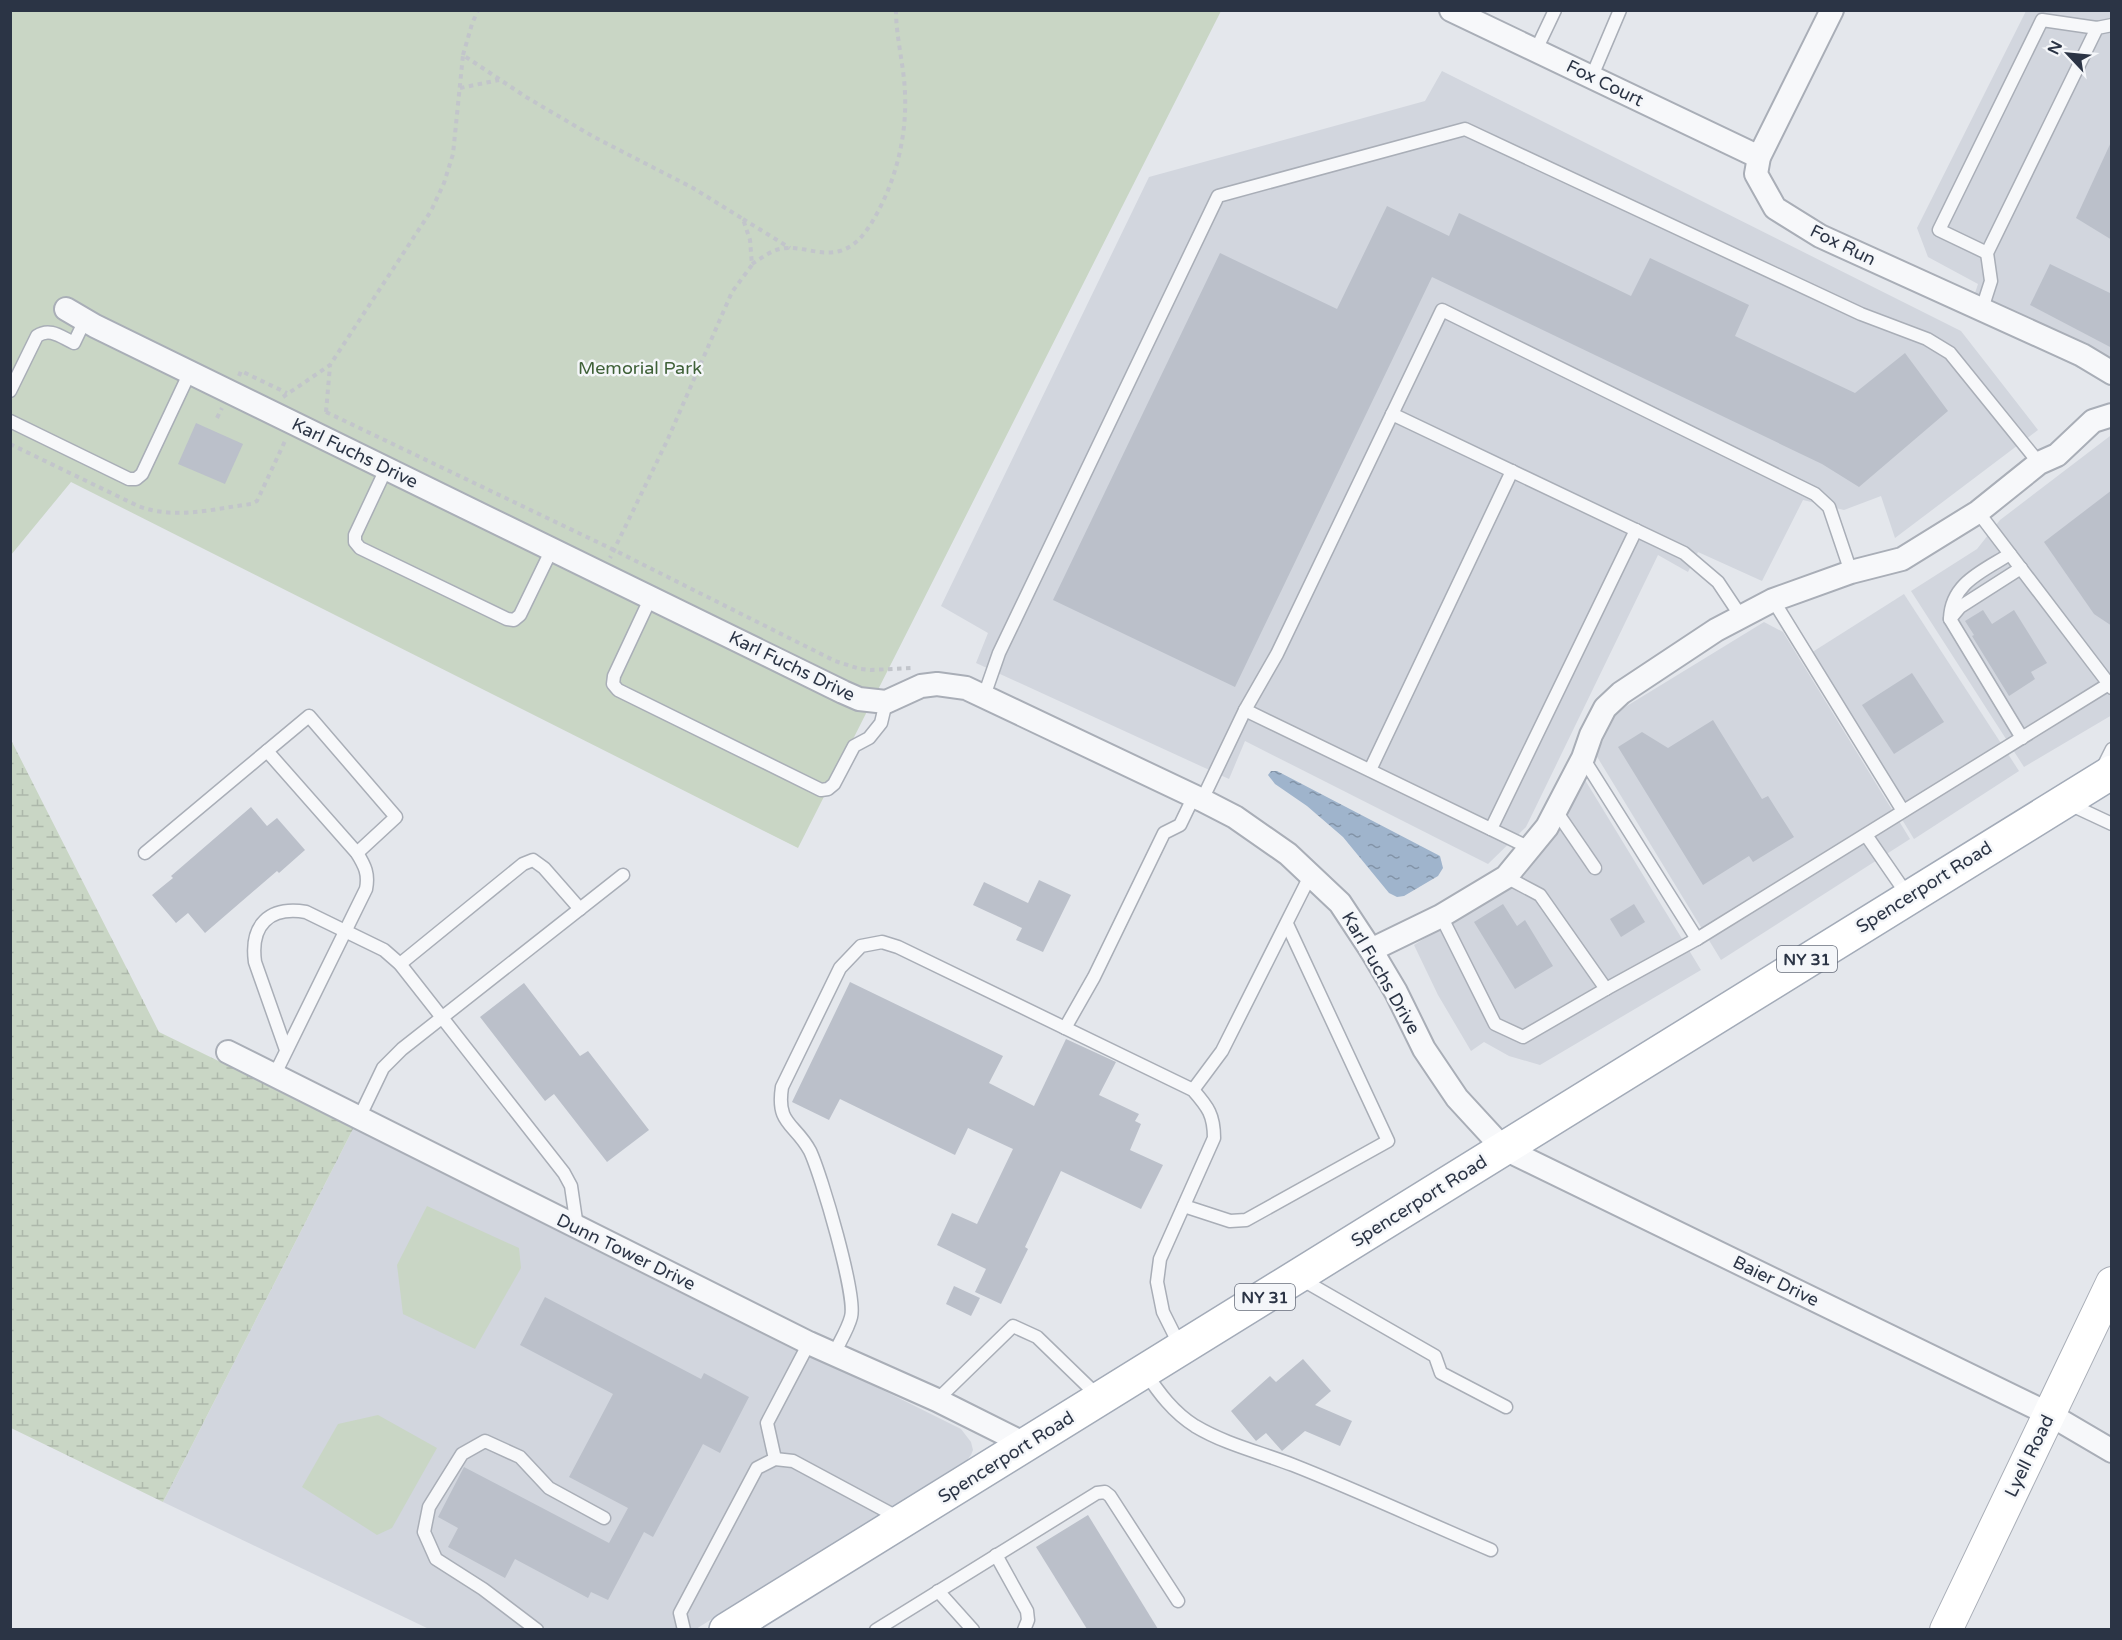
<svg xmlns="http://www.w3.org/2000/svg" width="2122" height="1640" font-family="'Varela Round',sans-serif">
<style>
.built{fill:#d2d6de}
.wetland{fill:url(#wetland-marsh)}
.green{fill:#c9d6c5}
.water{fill:url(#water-ripples)}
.building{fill:#bbc0ca}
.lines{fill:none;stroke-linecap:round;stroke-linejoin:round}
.lane-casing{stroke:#a9aeb7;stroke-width:15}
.street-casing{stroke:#a9aeb7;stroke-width:26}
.secondary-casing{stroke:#a9aeb7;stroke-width:34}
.primary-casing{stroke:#a3abb8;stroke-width:36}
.path{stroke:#c2c5cb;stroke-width:4;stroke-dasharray:4.5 4.5;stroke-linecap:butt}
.lane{stroke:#f7f8fa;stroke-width:12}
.street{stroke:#f7f8fa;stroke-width:22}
.secondary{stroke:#fff;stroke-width:32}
.primary{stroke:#fff;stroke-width:33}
.labels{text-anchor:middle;stroke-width:5;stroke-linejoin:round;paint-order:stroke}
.shield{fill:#f4f6f9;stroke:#676e7b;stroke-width:1.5}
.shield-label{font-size:16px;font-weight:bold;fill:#2b3445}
.street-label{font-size:18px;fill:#2b3445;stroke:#f4f6f9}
.park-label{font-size:18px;fill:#3f6138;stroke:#f4f6f9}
</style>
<defs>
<pattern id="wetland-marsh" width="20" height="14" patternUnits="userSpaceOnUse" patternTransform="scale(1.5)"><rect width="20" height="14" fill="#c9d6c5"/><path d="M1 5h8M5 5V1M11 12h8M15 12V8" fill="none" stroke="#adb8ab"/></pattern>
<pattern id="water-ripples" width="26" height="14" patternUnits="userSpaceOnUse" patternTransform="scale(1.5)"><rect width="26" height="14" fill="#9fb4cc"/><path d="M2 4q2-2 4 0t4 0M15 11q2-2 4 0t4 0" fill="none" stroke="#8293a7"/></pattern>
</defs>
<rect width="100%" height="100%" fill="#e4e7ec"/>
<!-- built -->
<g class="built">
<path d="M2026,11H2111V384L1968,314L1978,284L1928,257L1917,228Z"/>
<path d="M1442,71L1961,331L2038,430L1895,538L1881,496L1844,510L1803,500L1762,581L1698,552L1688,572L1658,555L1526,827L1488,864L1245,741L1229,779L976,663L988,633L941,606L1149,177L1425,101Z"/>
<path d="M2110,436L2112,715L2024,767L1911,591L1977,549L2000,520Z"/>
<path d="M1904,594L2019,771L1914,839L1803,658Z"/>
<path d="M1764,622L1783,632L1910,839L1721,960L1596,755L1617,712Z"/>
<path d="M1582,775L1701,970L1540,1065L1509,1056L1484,1042L1471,1051L1438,995L1414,945L1523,877L1556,835Z"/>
<path d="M354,1127L961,1429L971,1442L973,1450L971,1455L967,1460L696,1629H429L163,1502Z"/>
</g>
<!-- wetland -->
<path class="wetland" d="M10,738L159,1032L354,1127L163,1502L11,1428Z"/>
<!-- green -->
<g class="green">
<path d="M11,11H1221L798,848L71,482L11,555Z"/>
<path d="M427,1206L519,1248L521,1268L475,1349L403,1314L397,1265Z"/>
<path d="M378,1415L437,1448L392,1528L377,1535L302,1487L338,1424Z"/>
</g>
<!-- water -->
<path class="water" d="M1271,771H1277L1440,856L1443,868L1438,876L1404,896L1397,897L1389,893L1343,837L1307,806L1275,784L1268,775Z"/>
<!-- building -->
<g class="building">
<path d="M2112,140V240L2076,218Z"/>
<path d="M1387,206L1449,236L1459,213L1631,296L1650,258L1749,305L1735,336L1855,393L1905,353L1948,411L1859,487L1822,464L1432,277L1235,687L1053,600L1220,253L1337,309Z"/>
<path d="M2050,264L2112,294V348L2030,305Z"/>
<path d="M196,423L243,444L225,484L178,464Z"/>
<path d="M2112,490V626L2094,614L2044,542Z"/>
<path d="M1983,610L1992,624L2014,610L2047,663L2031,672L2035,679L2009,696L1972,636L1974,635L1965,621Z"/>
<path d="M1912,673L1944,722L1894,754L1862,705Z"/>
<path d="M1713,720L1762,799L1768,796L1794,837L1753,862L1749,856L1703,885L1618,747L1642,732L1668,748Z"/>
<path d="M251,807L267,826L277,818L305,850L279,873L277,871L205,933L188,913L176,923L152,895L173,878L171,876Z"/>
<path d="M1039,880L1071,895L1043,952L1016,940L1022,928L973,905L984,882L1028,903Z"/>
<path d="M1503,904L1517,926L1525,920L1553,966L1515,989L1474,922Z"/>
<path d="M1634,904L1645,922L1621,937L1610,919Z"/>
<path d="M850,982L1003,1056L989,1083L1034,1106L1066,1039L1116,1062L1099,1095L1139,1114L1135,1121L1141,1124L1130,1150L1163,1165L1141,1209L1061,1171L1025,1247L1028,1249L1001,1304L975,1292L986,1269L937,1245L952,1213L977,1224L1013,1149L968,1128L955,1155L840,1099L829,1120L792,1102Z"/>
<path d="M524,983L580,1056L588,1051L649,1130L607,1162L554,1094L545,1101L480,1017Z"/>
<path d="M954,1286L980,1298L971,1316L946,1304Z"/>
<path d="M545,1297L701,1379L704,1373L749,1397L720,1453L703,1444L653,1537L644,1532L608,1600L591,1592L588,1598L515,1559L505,1578L448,1547L458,1528L438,1517L464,1467L609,1543L628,1508L569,1477L613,1394L520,1345Z"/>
<path d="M1303,1359L1331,1391L1315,1405L1352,1421L1340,1446L1305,1431L1282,1451L1266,1433L1256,1441L1231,1411L1270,1376L1276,1382Z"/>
<path d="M1088,1515L1158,1629H1087L1036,1547Z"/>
</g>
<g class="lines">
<!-- lane casing -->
<g class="lane-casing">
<g id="lane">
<path d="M1536,50L1555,10"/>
<path d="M1592,76L1620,10"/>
<path d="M1987,253L1939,230L2042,20L2097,28"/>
<path d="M1982,309L1991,281L1987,253L2097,28L2112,25"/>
<path d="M10,391L37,336C50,327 61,337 74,343L85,320"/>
<path d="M1392,414L1684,553L1718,582L1740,615"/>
<path d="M10,421L129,479H136L142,474L190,372"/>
<path d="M386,469L355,535V542L360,548L507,619L514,620L520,615L552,549"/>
<path d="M1978,512L2112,688"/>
<path d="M2010,554C1983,571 1951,583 1950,619L2022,738"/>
<path d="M651,597L614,676L613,684L618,690L821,790L828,789L834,784L854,746L869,738L881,723L886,702"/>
<path d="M1773,600L1903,811"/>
<path d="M1950,619L1960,607L2021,568"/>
<path d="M984,696L999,653L1218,196L1465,129L1861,314L1927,339L1950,353L2039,463"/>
<path d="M1245,710L1530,848"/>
<path d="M267,751L309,716L396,817L357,853"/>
<path d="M1583,758L1697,939L2112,682"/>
<path d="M2102,769L2112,749"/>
<path d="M1370,770L1512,471"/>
<path d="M1202,800L1245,710L1277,654L1442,310L1815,494L1829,507L1851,572"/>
<path d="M2067,803L2112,824"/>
<path d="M1556,811L1595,868"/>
<path d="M1491,829L1636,530"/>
<path d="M1866,835L1908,896"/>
<path d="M145,853L267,751L357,853C365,866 369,874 366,889L274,1076"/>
<path d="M1441,916L1495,1024L1523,1037L1606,989L1540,895L1506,877"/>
<path d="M400,964L523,864L533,860L544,868L580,909"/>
<path d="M1606,989L1697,939"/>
<path d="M1065,1028L1094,977L1164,833L1180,825L1194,796"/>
<path d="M286,1050L255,962C250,925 269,906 306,912L384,950L400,964L564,1173L571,1186L577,1227"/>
<path d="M1193,1090L1222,1051L1311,874"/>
<path d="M359,1118L383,1068L402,1049L623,875"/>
<path d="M1184,1206L1230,1221L1246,1220L1388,1141L1287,924"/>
<path d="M1301,1279L1435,1356L1441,1373L1506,1407"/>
<path d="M834,1354C839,1343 848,1329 851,1317C857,1296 821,1174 810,1151C795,1123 776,1125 782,1087L840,968L861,946L882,942L898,947L1193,1090C1208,1107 1214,1115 1214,1138L1160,1259L1157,1282L1163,1312L1181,1348"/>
<path d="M1145,1372C1159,1393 1173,1412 1195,1426C1225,1444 1259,1452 1293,1465C1359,1491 1425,1522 1491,1550"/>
<path d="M937,1400L1013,1326L1037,1337L1100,1398"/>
<path d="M775,1459L767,1423L809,1343"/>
<path d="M996,1555L1027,1611L1028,1620L1024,1630"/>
<path d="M938,1591L973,1630"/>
<path d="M537,1630L483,1589L436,1559L424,1532L429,1507L462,1454L485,1441L520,1457L549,1488L604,1518"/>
<path d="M684,1630L680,1613L757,1468L775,1459L793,1461L901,1519"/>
<path d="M876,1630L1097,1493L1105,1492L1110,1496L1178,1601"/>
</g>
</g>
<!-- street casing -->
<g class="street-casing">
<g id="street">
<path d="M1451,10L1759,157"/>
<path d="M1832,10L1759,157L1756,174L1775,208L1820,236L2082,355L2112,373"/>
<path d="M66,309L95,326L843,692L859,699L886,702L921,686L937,684L966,688L1202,800L1235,817L1288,854L1340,903L1371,950L1396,992L1424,1049L1457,1098L1503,1148L2049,1414L2112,1451"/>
<path d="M1371,950L1441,916L1506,877L1547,827L1583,758L1591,735L1605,708L1621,693L1716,630L1773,600L1851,572L1902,559L1978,512L2039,463L2057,455L2093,421L2112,415"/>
<path d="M228,1052L809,1343L937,1400L1027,1445"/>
</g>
</g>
<!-- secondary casing -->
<g class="secondary-casing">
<path id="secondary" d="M1946,1630L2112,1283"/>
</g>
<!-- primary casing -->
<g class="primary-casing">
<path id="primary" d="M726,1630L2112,772"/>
</g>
<!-- path -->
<g class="path">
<path d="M463,55L472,24L478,10"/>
<path d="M460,88L499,80"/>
<path d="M743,219L790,248"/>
<path d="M752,264C760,259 768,253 776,250C797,243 819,257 840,251C857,246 867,231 875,217C896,180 907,136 905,93C904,65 896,38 896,10"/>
<path d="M239,376L241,371L287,393"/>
<path d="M283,397L330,365L431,211L444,183L453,154L463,55L526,97L594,137L693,188L743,219L750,240L752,265L732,292L667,441L610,558"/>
<path d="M326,412L614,550L835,661L860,669L871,670L911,668"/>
<path d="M326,412L330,366"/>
<path d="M217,418L222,408"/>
<path d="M10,444L138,506C175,520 212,509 251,504L257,501L285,441"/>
</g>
<!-- lane -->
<use href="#lane" class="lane"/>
<!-- street -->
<use href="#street" class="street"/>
<!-- secondary -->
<use href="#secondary" class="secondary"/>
<!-- primary -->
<use href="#primary" class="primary"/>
</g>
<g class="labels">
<!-- shield labels -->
<g class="shield">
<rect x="1777" y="946" width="60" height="26" rx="4.5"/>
<rect x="1235" y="1284" width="60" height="26" rx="4.5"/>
</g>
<g class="shield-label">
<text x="1807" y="965">NY 31</text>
<text x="1265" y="1303">NY 31</text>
</g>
<!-- street labels -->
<g class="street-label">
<text transform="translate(1605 83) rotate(26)" y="6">Fox Court</text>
<text transform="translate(1843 245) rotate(26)" y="6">Fox Run</text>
<text transform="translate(355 453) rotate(26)" y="6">Karl Fuchs Drive</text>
<text transform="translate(792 666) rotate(26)" y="6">Karl Fuchs Drive</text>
<text transform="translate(1924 887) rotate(-32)" y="6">Spencerport Road</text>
<text transform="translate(1381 973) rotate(60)" y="6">Karl Fuchs Drive</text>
<text transform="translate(1419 1201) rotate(-32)" y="6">Spencerport Road</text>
<text transform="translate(626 1252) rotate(26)" y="6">Dunn Tower Drive</text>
<text transform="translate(1776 1281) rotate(26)" y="6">Baier Drive</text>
<text transform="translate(2029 1456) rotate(-64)" y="6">Lyell Road</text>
<text transform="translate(1006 1457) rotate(-32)" y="6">Spencerport Road</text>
</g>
<!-- park labels -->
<g class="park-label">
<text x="640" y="374">Memorial Park</text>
</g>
</g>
<!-- border -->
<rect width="2122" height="1640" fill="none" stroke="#2b3445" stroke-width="24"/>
<!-- north arrow -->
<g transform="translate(2068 54) rotate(296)" stroke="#f4f6f9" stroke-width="4.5" paint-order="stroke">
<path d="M0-4.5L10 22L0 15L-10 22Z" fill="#2b3445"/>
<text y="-9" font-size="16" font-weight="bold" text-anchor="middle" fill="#2b3445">N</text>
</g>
</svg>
